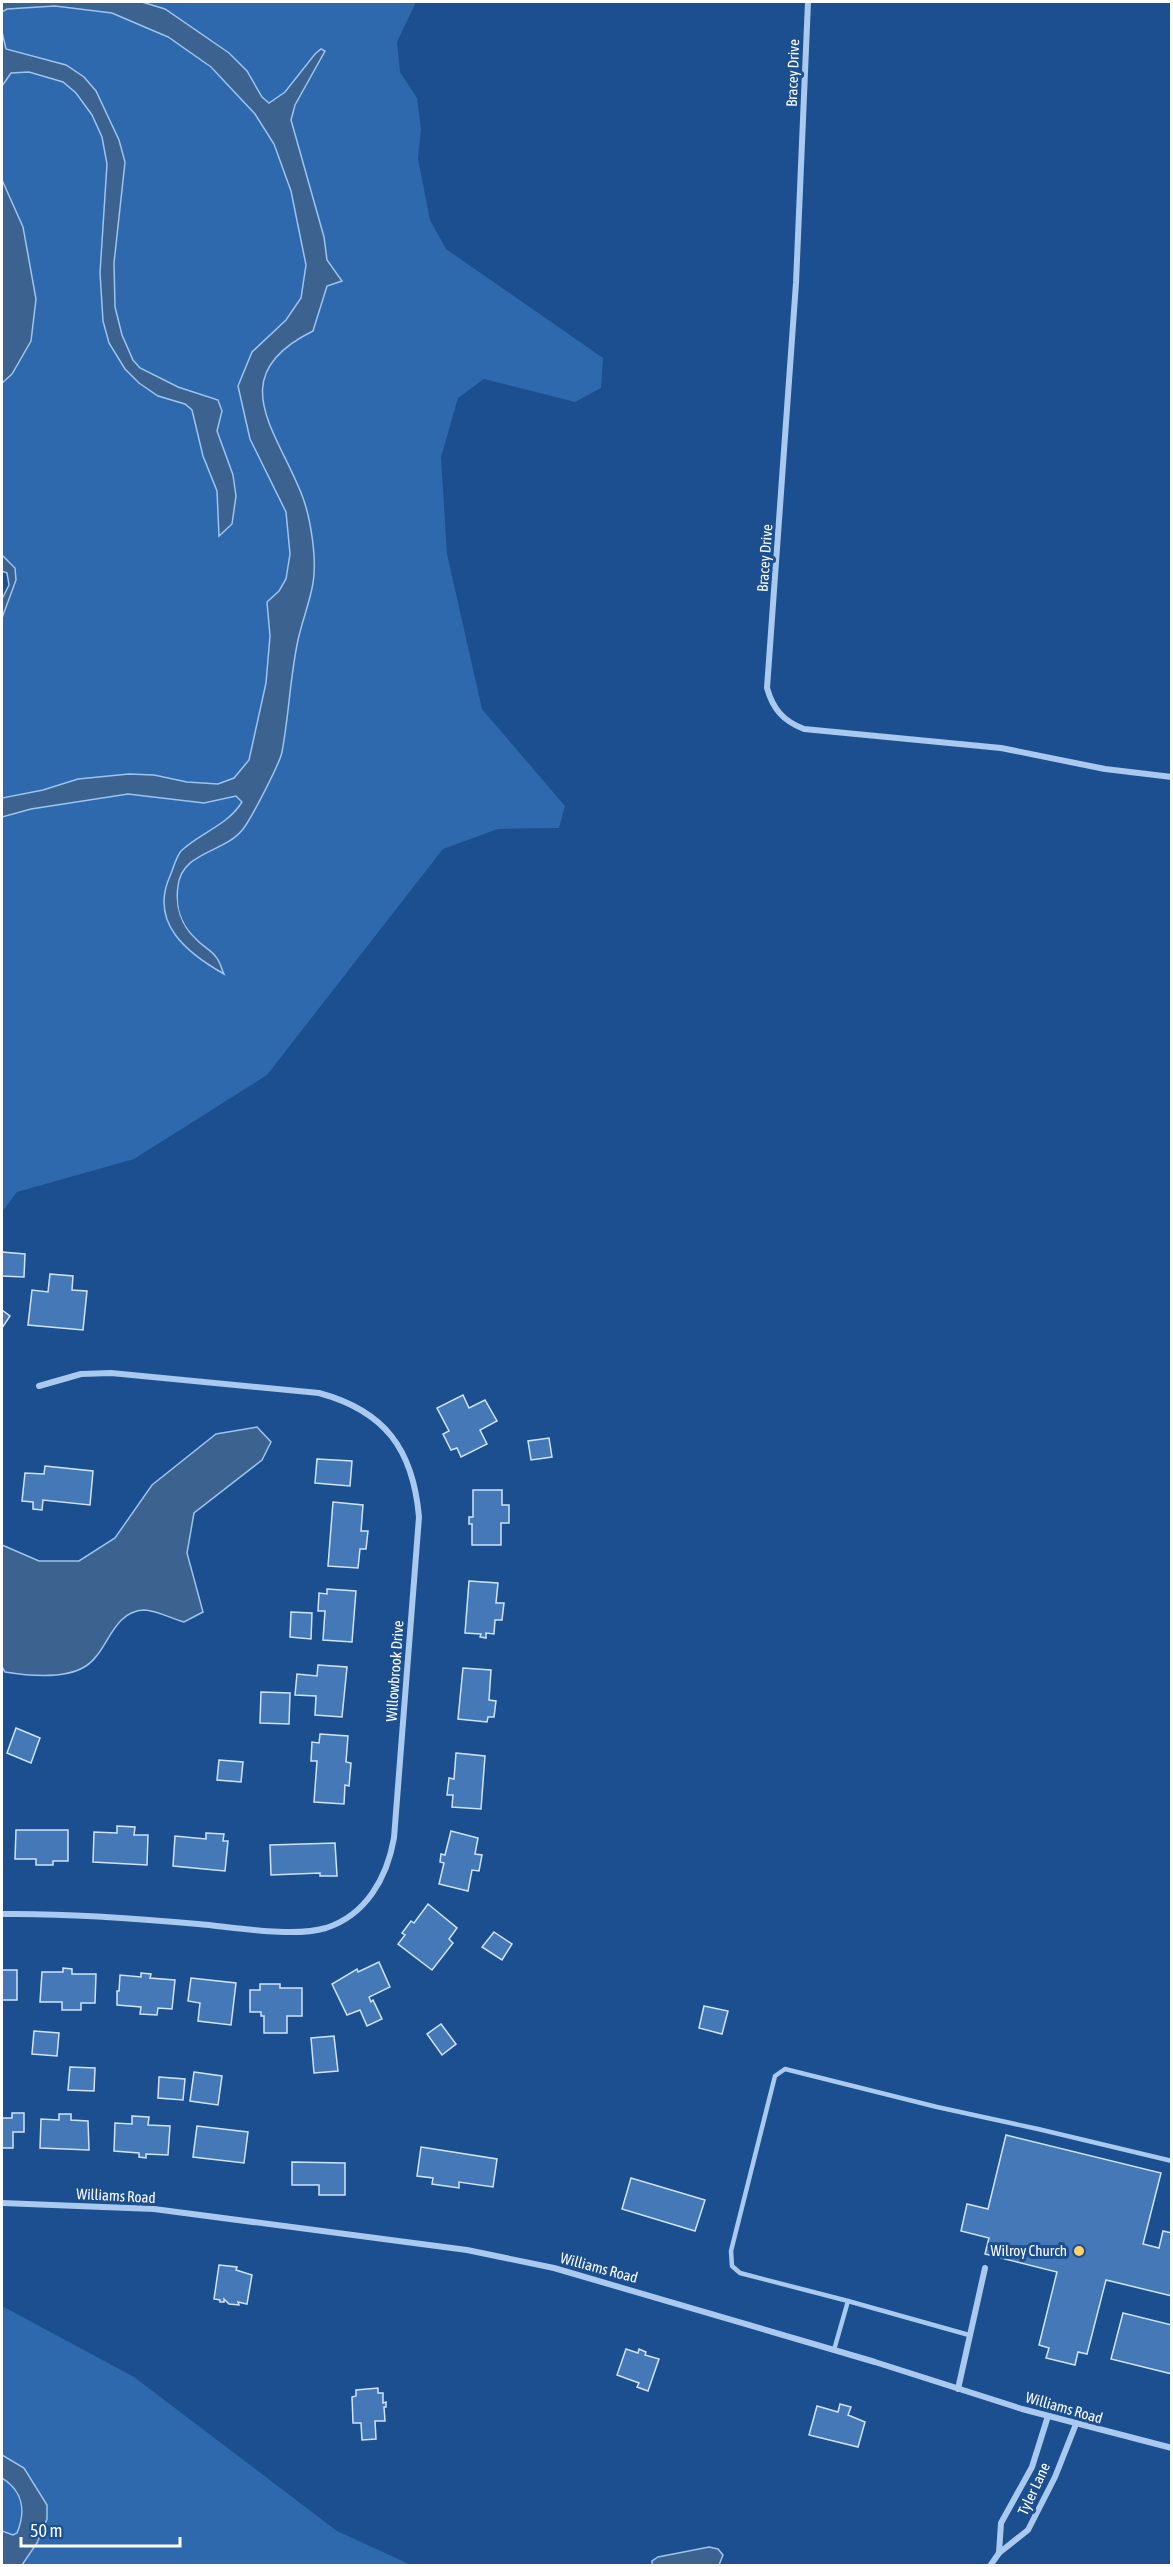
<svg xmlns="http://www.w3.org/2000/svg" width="1173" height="2567" font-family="'Asap Condensed',sans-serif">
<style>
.green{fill:#2e69ad}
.water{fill:#3c6290;stroke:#9cc4f0;stroke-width:1.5}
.building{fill:#4478b7;stroke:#cfe3fa;stroke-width:1.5}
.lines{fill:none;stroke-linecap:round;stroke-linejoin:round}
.service{stroke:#a9c9ee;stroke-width:4.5}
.minor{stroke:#a9c9ee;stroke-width:6}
.poi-dot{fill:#ffd166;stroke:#1b4f8f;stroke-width:2}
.labels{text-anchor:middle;stroke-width:6;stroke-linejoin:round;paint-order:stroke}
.street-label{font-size:15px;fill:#fff;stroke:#1b4f8f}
.poi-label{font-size:15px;fill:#fff;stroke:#1b4f8f;text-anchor:end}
</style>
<rect width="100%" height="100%" fill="#1b4f8f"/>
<!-- green -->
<g class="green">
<path d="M142,2H416L397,42L400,72L417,98L421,129L418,159L430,220L446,249L603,358L601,388L575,402L484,379L458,398L441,457L447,554L482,709L565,806L559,828L498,829L443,849L267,1075L134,1159L17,1192L2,1212V817L31,809L128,794L204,803L236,796L242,802L233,816L180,852L168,920L216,957C195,939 177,923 178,893C178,882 180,872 188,864C201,851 227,843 243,829L313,582L304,499L265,416L262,395L265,378L276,355L290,342L313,331L327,286V260L324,237L291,120L295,105L325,51L315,54L285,92L269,103L262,97L247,71L165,9Z"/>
<path d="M55,6C74,8 96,8 114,14C176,35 243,83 273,143C285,166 291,193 296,217C301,243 312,273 301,298C292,320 269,336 252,352L250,439L286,512L290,554L286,579L279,591L267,602L270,636L266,683L249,760L234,778L218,784L187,782L154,775L78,779L43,790L2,798V618L16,580L15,568L2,555V383L13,374L23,227L2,180V86L10,73L29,72L63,82L76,92L92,115L102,137L107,164L100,273L103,321L158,396L185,404L192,410L203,456L217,491L219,535L231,524L236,496L233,475L217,431L222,411L218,400L178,387L140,368L133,360L122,335L115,307L114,263L125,162L119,140L96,91L84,77L66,65L6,49L2,32V12L7,9Z"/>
<path d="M2,2306L134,2377L337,2531L411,2565H22L37,2542L24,2468L2,2455Z"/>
<path d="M2,2478C23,2491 26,2511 18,2533L13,2535L2,2531Z"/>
</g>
<!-- water -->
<g class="water">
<path d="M2,2H142L165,9L229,53L247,71L262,97L269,103L285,92L315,54L321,49L325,51L295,105L291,120L324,237L327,260L342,281L327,286L313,331C221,376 278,431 303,498C311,520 317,560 313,583C310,602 302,621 298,640C290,677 289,715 282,752C280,763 251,819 243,829C225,853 182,851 178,886C175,906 181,925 196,939C202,946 211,950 216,957C220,961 221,968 224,974C187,953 149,923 170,876C173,869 176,857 181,851C201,832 227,826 242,802L236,796L204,803L128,794L31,809L2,817V798L43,790L78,779L129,774L154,775L187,782L218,784L234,778L249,760L266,683L270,636L267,602L279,591L286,579L290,554L286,512L250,439L238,386L252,352L286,320L301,298L306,265L291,191L274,144L255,114L211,67L168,37L112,13L55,6L7,9L2,12Z"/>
<path d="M2,32L6,49L66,65L84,77L96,91L119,140L125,162L114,263L115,307L122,335L133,360L140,368L178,387L218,400L222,411L217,431L233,475L236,496L232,524L219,536L217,491L203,456L192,410L185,404L158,396L139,383L125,369L109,343L103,321L100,273L107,164L102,137L92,115L76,93L63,82L29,72L11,73L2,86Z"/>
<path d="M2,180L23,227L36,299L31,341L12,374L2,383Z"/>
<path d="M2,555L15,568L16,580L2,618V599L9,585L7,573L2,571Z"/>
<path d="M257,1427L271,1442L262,1460L194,1513L187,1553L203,1612L184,1622C172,1619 156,1610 144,1610C112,1611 108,1652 86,1666C64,1680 29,1676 5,1672L2,1667V1545L39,1561H79L115,1538L152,1485L216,1434Z"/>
<path d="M2,2455L24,2468L47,2505V2519L37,2543L22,2565H2V2531L13,2535L17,2533C26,2511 23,2491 2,2478Z"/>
<path d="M709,2547L718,2549L723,2555L719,2565H652V2561L658,2557Z"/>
</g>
<!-- building -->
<g class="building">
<path d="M2,1252L25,1254L24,1277L2,1276Z"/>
<path d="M50,1274L73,1276L72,1290L87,1291L83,1330L28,1325L32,1290L48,1292Z"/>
<path d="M2,1310L10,1316L2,1328Z"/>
<path d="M463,1395L469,1408L485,1400L497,1421L480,1430L487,1444L461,1457L457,1448L451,1450L443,1434L449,1431L437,1408Z"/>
<path d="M549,1438L552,1457L531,1460L528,1441Z"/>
<path d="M317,1459L352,1461L350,1486L315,1483Z"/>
<path d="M45,1466L93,1471L90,1505L43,1500L42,1510L33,1509V1502L22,1501L25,1473L44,1474Z"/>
<path d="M473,1490H502V1505H509V1523H501V1545H472V1524H469V1517H473Z"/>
<path d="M333,1502L363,1505L361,1531H368L366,1549H360L358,1568L328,1566Z"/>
<path d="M469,1581L498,1583L496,1603H504L502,1620H495L494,1634L486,1633V1638L480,1637L481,1634L465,1633Z"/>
<path d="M327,1589L356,1591L352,1642L323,1640L325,1611H318L319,1593L327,1594Z"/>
<path d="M291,1612L312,1613L311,1639L290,1637Z"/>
<path d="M318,1665L347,1667L342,1717L315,1715L316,1696L295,1695L297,1674L317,1676Z"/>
<path d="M463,1668L491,1670L489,1700L496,1701L494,1717H488L487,1722L458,1719Z"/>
<path d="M261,1692L290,1693L289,1724L260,1723Z"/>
<path d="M16,1728L40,1738L31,1763L7,1753Z"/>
<path d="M320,1734L348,1736L346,1762L351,1763L349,1786L345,1785L344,1804L314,1802L317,1761H311L312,1742L319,1743Z"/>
<path d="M456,1753L485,1756L481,1809L452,1807L453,1795H447L449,1778L454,1779Z"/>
<path d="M219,1760L243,1762L241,1782L217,1780Z"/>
<path d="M117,1826L135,1827L134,1835H148L147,1865L93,1862L94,1832L117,1833Z"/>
<path d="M16,1830H68V1861H53V1865H36V1859H15Z"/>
<path d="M451,1831L478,1838L475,1854L482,1855L479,1871L472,1870L468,1891L439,1884L444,1863L440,1862L441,1854L445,1855Z"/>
<path d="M206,1833L224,1834L223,1841H228L225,1871L173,1866L175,1836L206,1839Z"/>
<path d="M335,1843L337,1876H320V1873L271,1875L270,1845Z"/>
<path d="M428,1904L457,1928L449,1939L453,1943L432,1970L398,1944L405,1935L402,1933L411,1921L414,1923Z"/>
<path d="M494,1932L512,1944L502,1960L482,1947Z"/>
<path d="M379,1962L390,1987L369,1997L371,2002L373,2000L382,2019L367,2026L360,2010L347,2015L332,1984L357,1969L358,1972Z"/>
<path d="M63,1968L72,1969V1974H96L95,2003H81V2010H62V2002H40L42,1972H63Z"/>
<rect x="2" y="1970" width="15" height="30"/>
<path d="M141,1973L151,1974L150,1978L175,1980L172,2009L158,2008L157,2015L140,2014L141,2007L117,2005V1991H119L120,1975L141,1977Z"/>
<path d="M191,1978L236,1983L231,2025L198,2021L200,2003L188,2001Z"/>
<path d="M260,1984H280V1988H302V2016H287V2033H264V2016H261V2012H250V1990H260Z"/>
<path d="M704,2006L728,2011L722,2034L699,2028Z"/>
<path d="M441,2024L456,2044L442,2055L427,2034Z"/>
<path d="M34,2031L59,2033L57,2056L32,2054Z"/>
<path d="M334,2036L338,2071L314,2073L311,2038Z"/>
<path d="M70,2067L95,2068L94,2091L68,2090Z"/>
<path d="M194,2072L222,2076L218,2105L190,2101Z"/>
<path d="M159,2077L185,2079L183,2100L158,2098Z"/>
<path d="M12,2113H24V2132H13V2148H2V2118H12Z"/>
<path d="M59,2114H71V2120L88,2121L89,2150L40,2148L41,2119L59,2120Z"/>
<path d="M132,2116L149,2117L148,2125L170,2126L168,2155L146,2154V2158L139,2157V2153L114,2151L115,2123L132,2124Z"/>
<path d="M197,2126L248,2132L244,2163L193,2157Z"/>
<path d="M1006,2135L1161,2173L1143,2244L1159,2248L1163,2231L1172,2233V2296L1106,2280L1087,2354L1078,2352L1075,2365L1046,2358L1049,2348L1039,2345L1057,2272L985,2254L989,2238L961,2231L967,2204L988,2209Z"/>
<path d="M421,2147L497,2159L493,2187L459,2182V2188L432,2184L433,2178L417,2176Z"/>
<path d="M292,2162L345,2163V2195H319V2185H292Z"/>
<path d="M631,2178L705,2200L695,2231L622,2209Z"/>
<path d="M219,2265L237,2267L236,2270L252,2275L247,2304L238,2302L239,2305L229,2304L224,2299V2302H220V2300L214,2299Z"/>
<path d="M1123,2313L1172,2325V2374L1111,2359Z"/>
<path d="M626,2349L638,2353L639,2349L646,2352L645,2355L659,2359L648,2391L637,2387L639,2383L617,2375Z"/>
<path d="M378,2388V2393H383V2403L386,2402V2407H384L385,2421H375L376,2439L362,2440L361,2423H353L352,2397L356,2396V2390Z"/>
<path d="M840,2404L851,2407L848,2415L865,2422L858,2447L809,2435L817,2406L838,2412Z"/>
</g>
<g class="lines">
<!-- service -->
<g class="service">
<path d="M848,2301L969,2335"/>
<path d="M834,2350L848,2301L740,2273L732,2266L731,2251L775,2076L785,2069L937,2107L1038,2129L1172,2161"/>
</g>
<!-- minor -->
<g class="minor">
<path d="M808,2L796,283L767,688C773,709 783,721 804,729L1001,748L1105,769L1172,777"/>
<path d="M2,1914C67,1913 133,1918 198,1924C234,1927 292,1938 326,1928C366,1915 387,1878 394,1838L419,1517C413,1449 385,1411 319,1393L111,1373L81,1374L39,1386"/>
<path d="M2,2203L154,2209L467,2250L554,2268L875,2362L1022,2409L1172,2448"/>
<path d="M958,2389L985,2268"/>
<path d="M999,2553L1001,2523L1032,2467L1048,2416"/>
<path d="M990,2566L999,2553L1028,2530L1055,2477L1076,2424"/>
</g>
</g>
<!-- markers -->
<circle class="poi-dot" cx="1079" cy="2251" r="6"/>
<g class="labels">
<!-- street labels -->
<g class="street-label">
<text transform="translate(793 73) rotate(-88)" y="5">Bracey Drive</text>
<text transform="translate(765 558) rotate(-86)" y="5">Bracey Drive</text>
<text transform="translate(395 1671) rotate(-86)" y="5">Willowbrook Drive</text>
<text transform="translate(116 2196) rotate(3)" y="5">Williams Road</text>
<text transform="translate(599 2268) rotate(15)" y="5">Williams Road</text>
<text transform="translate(1064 2408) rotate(16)" y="5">Williams Road</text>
<text transform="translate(1034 2489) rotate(-65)" y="5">Tyler Lane</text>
</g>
<!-- poi labels -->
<g class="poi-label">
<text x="1067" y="2256">Wilroy Church</text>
</g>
</g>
<!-- border -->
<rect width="1173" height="2567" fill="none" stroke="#ffffff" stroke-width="6"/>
<!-- scale -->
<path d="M21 2537v9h159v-9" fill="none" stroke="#ffffff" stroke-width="3"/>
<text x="30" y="2537" font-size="18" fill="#ffffff" stroke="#1b4f8f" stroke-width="4.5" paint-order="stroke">50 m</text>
</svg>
